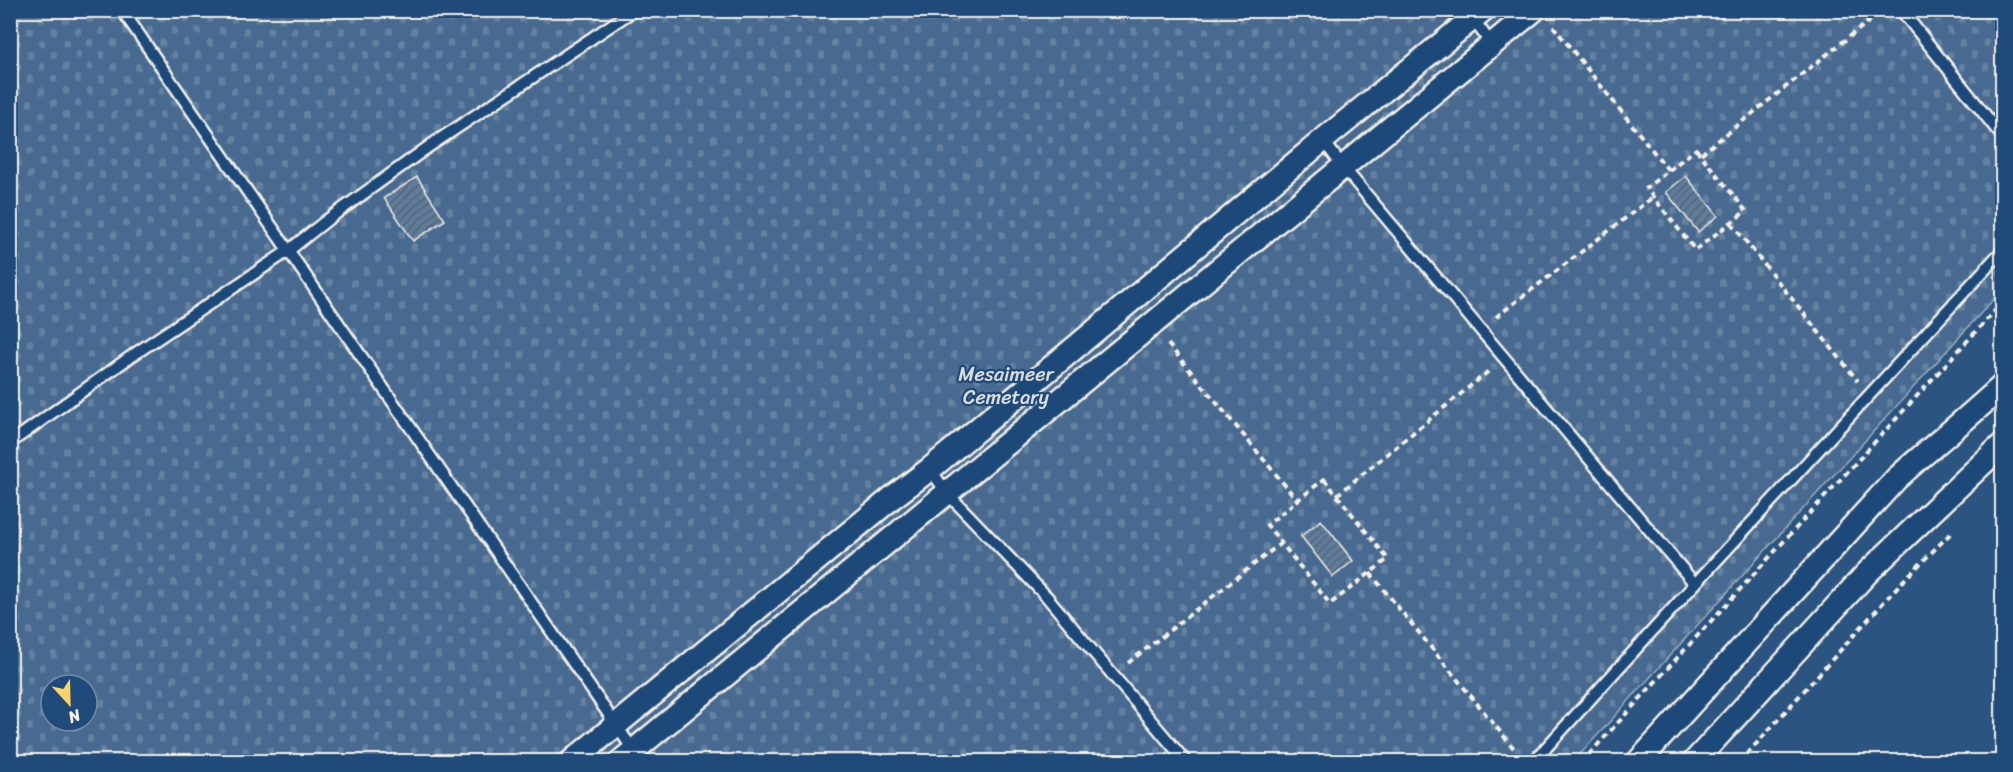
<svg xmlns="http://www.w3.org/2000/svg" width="2013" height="772" font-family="Sriracha,sans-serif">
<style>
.cemetery{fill:url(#cemetery-stones);stroke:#9eaebc;stroke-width:1.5;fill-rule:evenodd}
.building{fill:url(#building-hatch);stroke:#f4f1e8;stroke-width:1.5}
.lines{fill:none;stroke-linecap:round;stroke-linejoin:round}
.service-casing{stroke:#f4f1e8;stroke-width:15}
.minor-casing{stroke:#f4f1e8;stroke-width:27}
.path{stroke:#f4f1e8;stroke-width:4;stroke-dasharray:6 4.5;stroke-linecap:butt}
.service{stroke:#1f4a7a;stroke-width:10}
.minor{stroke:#1f4a7a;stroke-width:22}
.labels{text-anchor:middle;stroke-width:4.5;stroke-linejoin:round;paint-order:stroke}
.park-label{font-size:20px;fill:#dadddb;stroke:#1f4a7a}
</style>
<defs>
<pattern id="cemetery-stones" width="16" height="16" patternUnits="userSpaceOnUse" patternTransform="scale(1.5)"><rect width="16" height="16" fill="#496b90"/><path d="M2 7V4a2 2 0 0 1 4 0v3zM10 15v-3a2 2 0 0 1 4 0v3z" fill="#6481a0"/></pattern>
<pattern id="building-hatch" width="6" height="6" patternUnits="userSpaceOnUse" patternTransform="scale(1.5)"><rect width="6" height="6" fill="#5e7b9a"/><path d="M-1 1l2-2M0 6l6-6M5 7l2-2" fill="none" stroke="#556474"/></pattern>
</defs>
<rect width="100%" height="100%" fill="#2c5481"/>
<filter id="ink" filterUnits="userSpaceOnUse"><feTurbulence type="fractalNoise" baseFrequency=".0167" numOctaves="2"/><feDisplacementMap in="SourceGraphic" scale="12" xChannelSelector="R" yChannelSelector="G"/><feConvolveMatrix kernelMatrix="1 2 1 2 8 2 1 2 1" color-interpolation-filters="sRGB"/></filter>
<g filter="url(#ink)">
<!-- cemetery -->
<path class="cemetery" d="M10,11H2002V290L1574,761H11ZM51,685H87V721H51Z"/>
<!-- building -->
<g class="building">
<path d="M1686,176L1718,216L1698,232L1666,192Z"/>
<path d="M417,177L445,220L413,241L384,198Z"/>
<path d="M1321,520L1353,561L1333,577L1301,536Z"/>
</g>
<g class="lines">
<!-- service casing -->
<g class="service-casing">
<g id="service">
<path d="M122,10L634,751"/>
<path d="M1901,10L2002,136"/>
<path d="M1471,16L1492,45"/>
<path d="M1323,140L1343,167L1695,584"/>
<path d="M10,443L133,355L288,251L327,220L431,145L634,10"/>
<path d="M930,469L947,493L1047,597L1186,762"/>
<path d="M1533,762L1695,584L2002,251"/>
</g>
</g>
<!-- minor casing -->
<g class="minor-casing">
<g id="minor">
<path d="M571,762L893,497L930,469L1323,140L1483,10"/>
<path d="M620,762L1534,10"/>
<path d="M1638,762L1896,479C1931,447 1968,418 2002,386"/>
<path d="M1694,762L1867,573L2002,445"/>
</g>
</g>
<!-- path -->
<g class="path">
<path d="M1553,26L1669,171"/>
<path d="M1696,149L1746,211L1695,250L1646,188Z"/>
<path d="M1701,154L1882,11"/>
<path d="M1731,223L1858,381"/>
<path d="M1496,317L1653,197"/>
<path d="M1168,344L1298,501"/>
<path d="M1324,479L1388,559L1330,604L1267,525Z"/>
<path d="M1337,495L1490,370"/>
<path d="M1370,573L1516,751"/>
<path d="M1128,663L1281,543"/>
<path d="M1582,762L2002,303"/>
<path d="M1740,762L1899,585L1951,533"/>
</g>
<!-- service -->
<use href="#service" class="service"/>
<!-- minor -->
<use href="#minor" class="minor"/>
</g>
</g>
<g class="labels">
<!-- park labels -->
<g class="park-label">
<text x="1006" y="381">Mesaimeer<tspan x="1006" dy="23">Cemetary</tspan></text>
</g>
</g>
<!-- margin -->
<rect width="2013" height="772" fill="none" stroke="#1f4a7a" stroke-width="36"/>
<rect x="18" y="18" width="1977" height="736" fill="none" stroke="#f4f1e8" stroke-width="2" filter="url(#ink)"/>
<!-- north arrow -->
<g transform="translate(69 703) rotate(158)"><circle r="28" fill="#1f4a7a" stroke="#748da6" stroke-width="1.5"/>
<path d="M0-4.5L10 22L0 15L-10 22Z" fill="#ffd166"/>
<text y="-9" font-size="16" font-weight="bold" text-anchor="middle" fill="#f4f1e8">N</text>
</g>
</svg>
